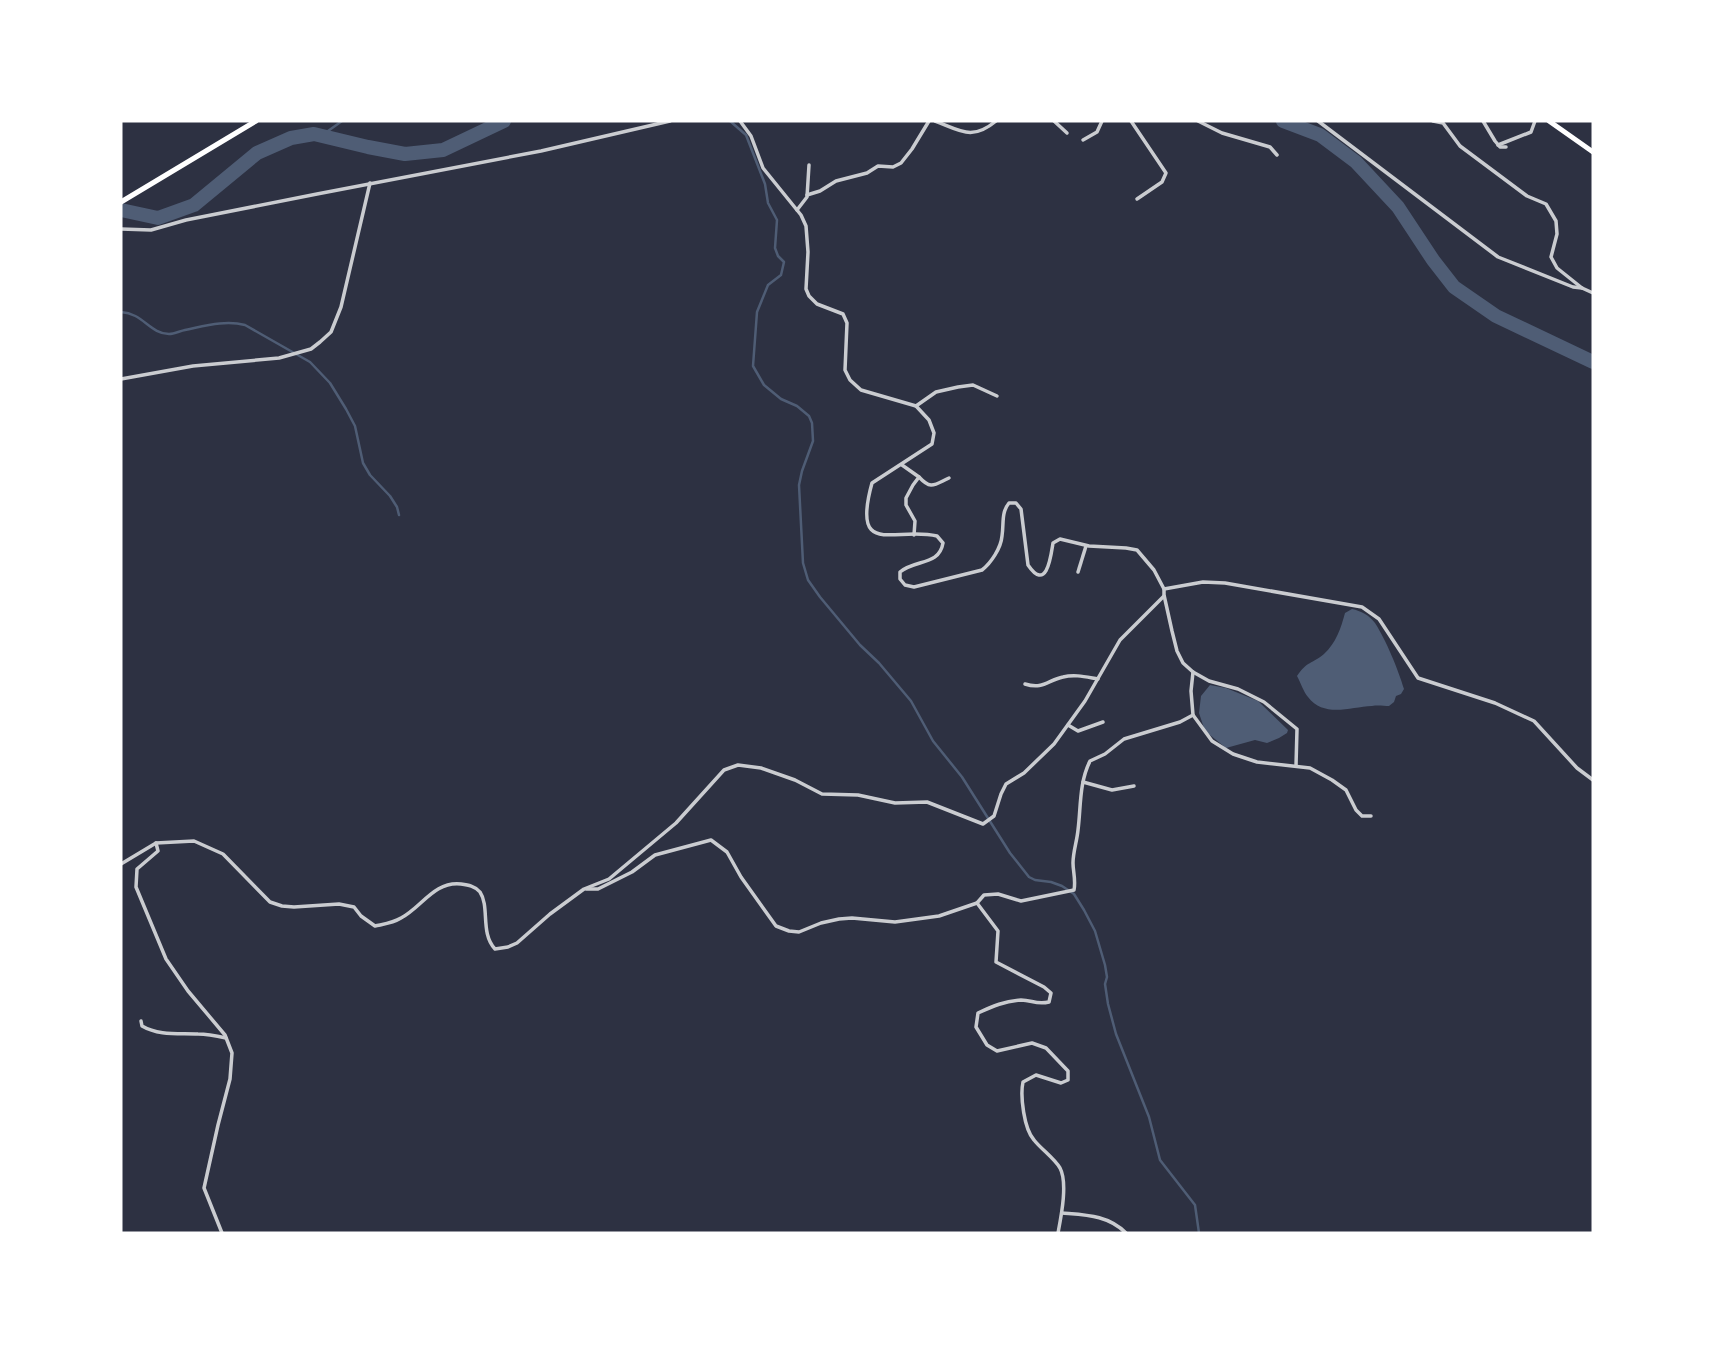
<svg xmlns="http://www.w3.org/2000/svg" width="1714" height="1354" font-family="'Alegreya Sans',sans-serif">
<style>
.water{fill:#4f5d75}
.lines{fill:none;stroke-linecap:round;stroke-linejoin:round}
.stream{stroke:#4f5d75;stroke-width:2.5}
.river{stroke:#4f5d75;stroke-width:14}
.minor{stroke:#caccd0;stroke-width:3.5}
.primary{stroke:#fff;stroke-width:5}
</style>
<rect width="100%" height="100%" fill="#2d3142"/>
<!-- water -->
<g class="water">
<path d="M1352,609C1361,611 1369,615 1375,623C1386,640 1398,669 1404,689L1401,694L1396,696L1394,702L1389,706C1384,706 1378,705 1372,706C1350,707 1324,718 1308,697C1303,691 1301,683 1297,676C1307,661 1312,664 1324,654C1336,643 1341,628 1345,613Z"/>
<path d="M1210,685L1226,688L1258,701L1288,730L1287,733L1279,738L1267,743L1255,740L1226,748L1205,731L1199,713L1201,696Z"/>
</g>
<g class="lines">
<!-- stream -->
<g class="stream">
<path d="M730,121L746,135L765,184L768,203L777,220L775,248L778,256L784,262L781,275L768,285L757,312L753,366L764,385L781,399L797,406L809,416L812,423L813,441L802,471L799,485L803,563L808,580L820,597L860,645L879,663L911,701L933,741L962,777L1010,853L1029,877L1035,880L1051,882L1062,886L1074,894L1084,910L1095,931L1105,965L1107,977L1105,984L1108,1004L1116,1034L1149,1117L1160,1160L1195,1205L1199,1233"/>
<path d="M321,136L342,121"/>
<path d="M121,312C143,313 150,334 169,334C174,334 180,331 185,330C205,326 225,320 245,325L310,362L330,383L346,409L355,426L363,463L370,475L390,496L397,507L399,515"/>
</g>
<!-- river -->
<g class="river">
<path d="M1283,121L1320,135L1356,162L1398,207L1433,260L1454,287L1496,316L1593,362"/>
<path d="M121,210L158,218L194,205L257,153L291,138L314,134L368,147L405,154L443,150L504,121"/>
</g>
<!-- minor -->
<g class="minor">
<path d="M740,121L751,136L763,168L801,215L806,226L808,252L806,289L809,296L817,304L843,314L847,323L845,370L850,380L861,390L916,406L929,420L934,433L932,444L872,483C851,559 895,526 937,536L943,543C939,566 916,559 900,572V579L905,585L914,587L982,570C991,563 1001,548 1002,536C1004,523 1001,513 1009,503H1016L1021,509L1028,565C1047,593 1051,555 1053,543L1060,539L1089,546L1126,548L1137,550L1154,570L1164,589V595L1172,631L1177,651L1183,663L1193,672L1209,681L1238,689L1264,702L1297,729L1296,766"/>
<path d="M935,121C961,131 972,141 996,121"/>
<path d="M1054,121L1067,133"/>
<path d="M1131,121L1166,173L1162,182L1137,199"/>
<path d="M1198,121L1222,133L1270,147L1277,155"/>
<path d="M1318,121L1498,257L1573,287L1582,288"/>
<path d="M1433,121L1443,123L1460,146L1527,196L1546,204L1556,221L1557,234L1551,257L1557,268L1582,288L1593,293"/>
<path d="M1483,121L1495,141L1500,147H1506"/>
<path d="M1083,140L1097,132L1102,121"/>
<path d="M1498,145L1531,132L1535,121"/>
<path d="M807,195L820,191L836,181L867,173L878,166L893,167L901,163L912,149L929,121"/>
<path d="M797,210L807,197L809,165"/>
<path d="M121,229L151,230L186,220L317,194L541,151L670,121"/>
<path d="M121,379L193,366L279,358L311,349L320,342L331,332L341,307L370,183"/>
<path d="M916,406L936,392L958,387L973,385L997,396"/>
<path d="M902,465L919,477L913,485L906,498V505L915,521L914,535"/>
<path d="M919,477C931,490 934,485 949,478"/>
<path d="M1078,572L1086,546"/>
<path d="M1164,589L1203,582L1225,583L1362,607L1379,619L1418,678L1495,703L1534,721L1577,768L1593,780"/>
<path d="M1025,684C1043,690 1048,680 1063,677C1075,674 1086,677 1098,679"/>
<path d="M1193,715L1212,741L1233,754L1257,762L1310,768L1332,780L1346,790L1356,810L1362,816H1371"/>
<path d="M1068,725L1078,731L1103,722"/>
<path d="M1083,782L1112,790L1134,786"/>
<path d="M156,843L158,851L137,869L136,887L166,959L188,991L225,1035L232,1053L230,1079L218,1125L204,1188L222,1233"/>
<path d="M121,864L156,843L194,841L223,854L270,902L282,906L294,907L339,904L354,907L361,916L375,926C384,924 393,923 401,918C422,907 434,881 461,884C468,885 475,886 480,892C490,907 480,933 495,949L508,947L517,943L550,914L584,889L609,879L676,823L724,770L738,765L761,768L795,780L822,794L858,795L895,803L927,802L983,824L994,816L1001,794L1006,784L1024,773L1054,744L1085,701L1120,640L1164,596"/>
<path d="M586,889H598L632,872L655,855L711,840L727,852L741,877L776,926L789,931L799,932L821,923L839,919L852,918L895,922L939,916L977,903L984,895L998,894L1021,901L1074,890C1076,880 1073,872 1073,863C1073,852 1077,841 1078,830C1081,807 1079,783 1090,761L1105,754L1124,739L1180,722L1193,715L1191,691L1193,672"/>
<path d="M977,903L998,931L996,962L1044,987L1051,993L1049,1002C1036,1005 1032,1000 1021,1000C1005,1001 993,1006 978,1013L976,1027L987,1045L997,1051L1032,1043L1046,1048L1068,1071V1080L1061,1083L1036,1075L1023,1082C1020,1096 1024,1129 1034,1140C1041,1149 1054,1158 1060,1168C1068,1183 1061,1217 1058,1233"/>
<path d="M141,1021L142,1026C159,1036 179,1033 198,1034C207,1034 217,1036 226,1038"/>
<path d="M1062,1213C1086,1215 1108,1215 1126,1233"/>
</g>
<!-- primary -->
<g class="primary">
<path d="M1549,121L1593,152"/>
<path d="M121,202L256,121"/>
</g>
</g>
<!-- border -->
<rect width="1714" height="1354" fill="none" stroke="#ffffff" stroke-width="245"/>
</svg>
